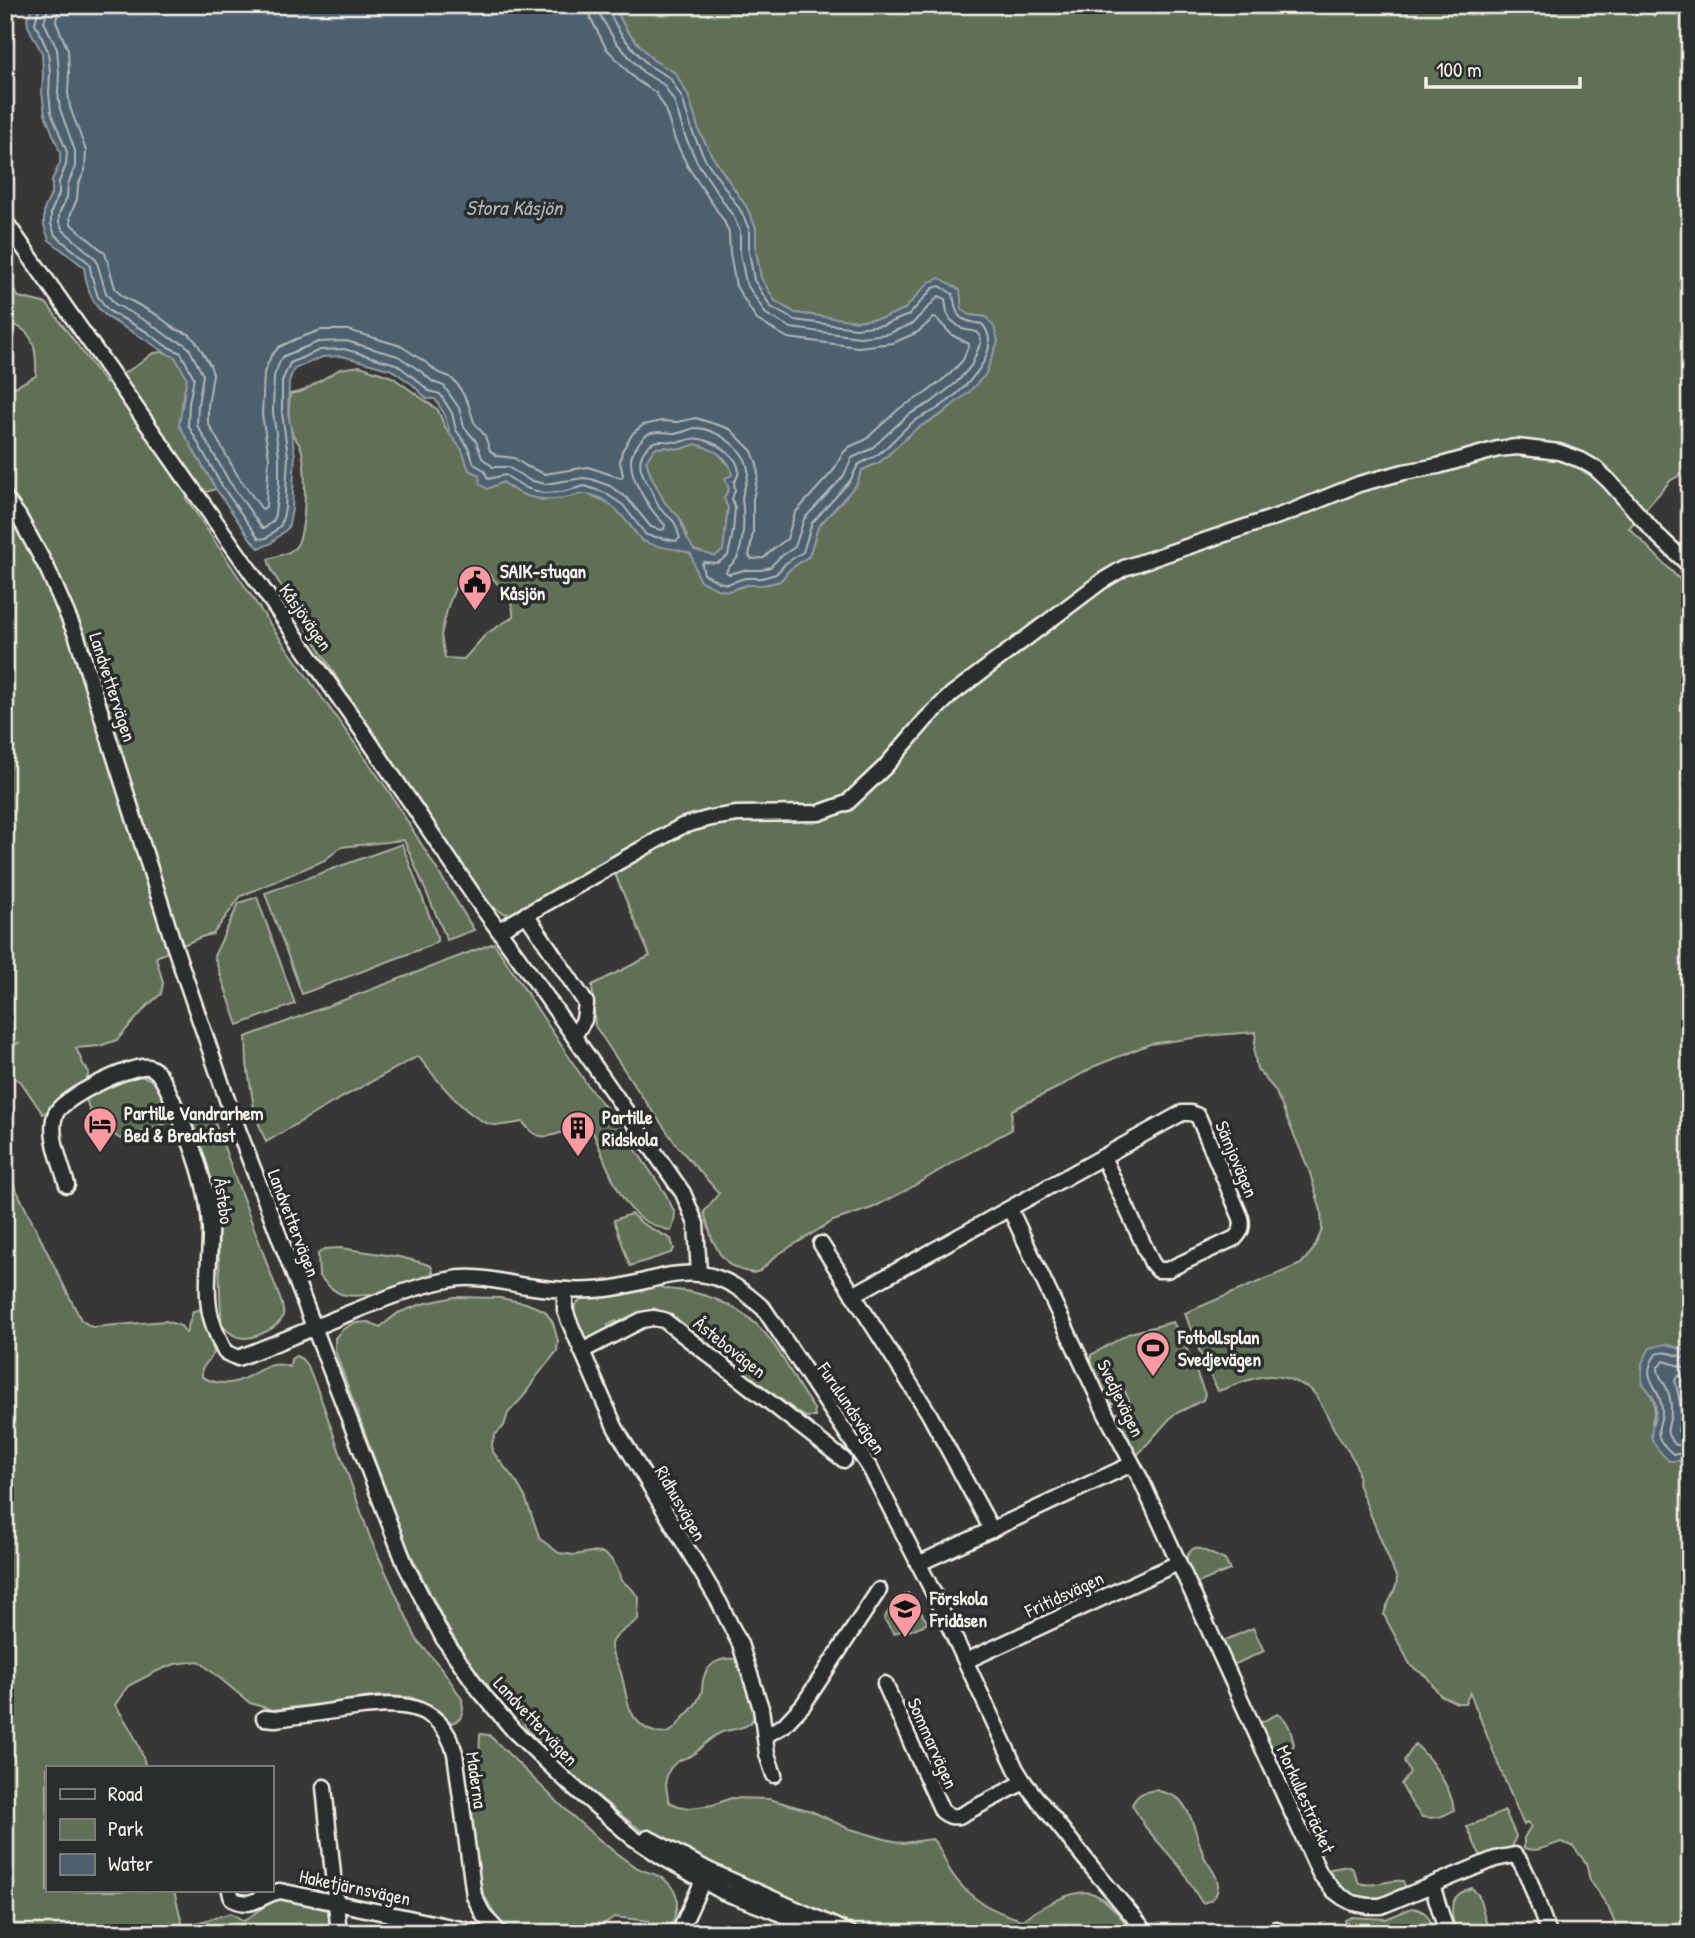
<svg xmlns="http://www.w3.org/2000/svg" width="1695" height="1938" font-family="'Patrick Hand',sans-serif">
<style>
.green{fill:#606f57;stroke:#aab0a0;stroke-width:2;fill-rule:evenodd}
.water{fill:#4d606f;stroke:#909a9f;stroke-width:2;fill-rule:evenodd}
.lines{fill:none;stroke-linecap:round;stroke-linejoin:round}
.shore{stroke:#b1b7b8;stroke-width:2}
.minor-casing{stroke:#f4f1e8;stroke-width:19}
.minor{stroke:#2a2d2e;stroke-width:14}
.labels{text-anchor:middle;stroke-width:7;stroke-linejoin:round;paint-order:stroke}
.poi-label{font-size:19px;font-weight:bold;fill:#f4f1e8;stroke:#2a2d2e;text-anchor:start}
.street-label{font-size:19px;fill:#f4f1e8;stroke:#2a2d2e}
.water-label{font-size:21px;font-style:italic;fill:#b1b7b8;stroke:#2a2d2e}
</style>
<rect width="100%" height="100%" fill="#383736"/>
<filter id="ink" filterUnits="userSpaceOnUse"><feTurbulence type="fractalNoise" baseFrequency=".0143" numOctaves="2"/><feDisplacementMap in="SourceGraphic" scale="14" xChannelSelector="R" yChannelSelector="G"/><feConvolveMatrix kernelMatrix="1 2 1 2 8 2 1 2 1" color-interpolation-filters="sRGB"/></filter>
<g filter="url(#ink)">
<!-- green -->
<g class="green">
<path d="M613,5H1647L1654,16L1668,5H1690V470L1671,480L1629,528L1690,590V1308L1685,1313L1690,1326V1348L1687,1351L1666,1344L1642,1363V1382C1653,1395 1658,1405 1652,1422L1669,1461H1690V1933H1619L1608,1907L1590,1880L1586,1863L1573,1846L1561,1842C1549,1846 1536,1853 1524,1848V1838L1531,1826L1527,1822L1524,1825C1504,1781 1488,1737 1470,1693L1465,1703H1457L1440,1695L1427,1677L1411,1666L1384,1615C1386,1602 1397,1593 1397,1579L1358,1484C1361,1464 1349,1453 1338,1436C1330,1423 1323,1405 1314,1393C1310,1387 1302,1385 1296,1382C1266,1368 1246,1382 1218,1391L1195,1341L1185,1313L1301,1264L1313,1250L1322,1230L1321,1211L1309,1170L1275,1090L1257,1069L1254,1052L1256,1032L1215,1035L1150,1044L1095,1066L1057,1088L1012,1110L1011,1130L965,1155L907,1190L872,1208L833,1221L777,1255L760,1271L753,1273L741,1270L730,1265L720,1254L712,1239L704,1212L719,1193L678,1147L637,1089L595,1026L592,985L650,956L611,865L517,914C504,915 499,912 489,903L390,757L366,726L272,571L268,559C277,556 291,554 297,545C307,527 306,471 302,451C301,444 294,439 292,432C287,420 289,406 290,394L303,391L340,369L360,366L392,377L438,410L446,429L462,449L469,470L503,482L510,488L524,495L543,500L564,498L585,493L603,500L618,510L642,541L680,549L687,537L679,517L665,503L651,476L646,461L654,448L665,447L681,449L696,444L716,451L731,467L732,475L729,489L724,498L728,508L723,552L715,556L728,591L746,585H763L780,581L790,569L809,556L818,527L856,485L862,470L880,462L917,428L941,415L985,375L998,341L986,317L969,315L929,282L905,309L883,318L857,321L795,313L775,301L761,278L756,251V228L747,208L712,156L699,131L688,95L675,73L653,60L627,31ZM473,572L488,573C499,586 515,599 513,617L486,634L464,659L445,658L441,635L448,606L460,576Z"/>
<path d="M5,240L15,258L13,289L19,297L47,304L106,384L139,364L153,353L163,352L175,356L187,378C185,391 180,404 182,417C186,444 204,466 216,489L186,498L274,630L390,793L474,930L447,940L404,840L341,847L325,860L241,896L213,934L201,937L156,957L163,983L161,994L148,1005L117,1040L100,1046L76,1048L83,1064L89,1072L85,1086L43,1114L21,1082L5,1072V1050L10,1049L18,1043H5V387L13,388L36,376C37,350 35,327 5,323Z"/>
<path d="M402,844L437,936V941L429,946L302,994L265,893Z"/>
<path d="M257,897L295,1004L238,1025L214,956L239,903Z"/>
<path d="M494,943L590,1089L613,1116L665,1193L675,1213L674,1223L671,1231C661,1228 649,1224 640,1218C616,1199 603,1153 590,1126C574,1124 549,1143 535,1134C530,1132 526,1126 523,1122C514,1123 504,1126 495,1125C471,1124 433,1075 418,1056L332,1103L266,1142L255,1114L247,1064L246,1037Z"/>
<path d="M138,1076C161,1077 166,1102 174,1121L120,1139L112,1133L98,1136L85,1096L105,1086Z"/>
<path d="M202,1116L215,1123L282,1304C282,1308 284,1311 283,1315C281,1327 257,1337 246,1338C236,1339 228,1332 222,1325C217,1275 223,1220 208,1171C203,1155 191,1136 194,1119Z"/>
<path d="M5,1167L81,1320L92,1327L166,1321L181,1326L186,1333L193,1311L202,1309L214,1353L202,1369V1377C246,1399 257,1354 290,1367L291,1359L296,1356L302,1359L308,1367L320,1396L371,1540L417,1640L443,1670L462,1699L463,1709L460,1719L452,1723L430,1706L411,1697L378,1696L273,1710L250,1703L199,1661L175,1664L157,1671L128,1686L115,1705C129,1725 141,1745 146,1768H47V1891H174L183,1927L231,1913L244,1921L270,1902L283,1899L328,1910L330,1933H5Z"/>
<path d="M631,1214L643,1224L671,1239L674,1249L671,1253L630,1266L614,1220Z"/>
<path d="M341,1248C371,1253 402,1255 431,1266L433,1272C420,1287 361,1300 341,1294C332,1291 326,1283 319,1276L318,1254L324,1249Z"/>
<path d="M659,1286C667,1291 676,1289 685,1291C699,1293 714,1298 726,1304C775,1326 785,1370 814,1409L815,1417H806L795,1410L667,1314L654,1308L649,1313L619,1325L616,1321L608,1325L609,1329L586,1341L581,1339C575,1325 567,1308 583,1298L640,1291Z"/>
<path d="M455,1297L500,1298L526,1303L545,1311L553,1323L558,1341L557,1351L537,1376L523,1397L508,1413L504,1426L495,1435L492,1443L493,1452L517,1483L525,1497L540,1539L559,1553L575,1555L591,1552L603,1553L610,1558L617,1568L621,1580L632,1589L639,1598L638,1619C632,1625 613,1636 611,1644C610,1653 617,1662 620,1670C628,1693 624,1717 649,1730C656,1733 662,1735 669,1732C677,1729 678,1723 684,1717C691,1710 696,1705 700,1696C703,1691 702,1686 703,1680C707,1664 719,1657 735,1659C743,1672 764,1710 750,1723C743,1730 728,1729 720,1733C709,1738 703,1746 695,1753C690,1757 685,1758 680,1760C662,1770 665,1785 669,1802L678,1806L690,1808L713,1805L731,1798L769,1799L811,1811L847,1828L885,1839L903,1843L932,1839C942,1848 944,1861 951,1872C968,1899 992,1911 1022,1920C1038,1909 1076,1886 1094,1894C1110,1901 1122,1919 1133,1933H861L688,1856L639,1829L556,1763L527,1729L511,1704L478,1677L449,1630L406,1545L335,1351V1338L342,1330L354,1323L369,1322L380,1327L398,1313L422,1304Z"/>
<path d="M1173,1322L1186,1347L1205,1394L1203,1400L1173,1415L1134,1459L1115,1415L1117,1413L1121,1420L1135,1414L1124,1389L1110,1394L1113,1403L1110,1404L1092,1368L1091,1355L1130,1333Z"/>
<path d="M1194,1548L1201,1549L1225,1560L1230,1570L1193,1585C1188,1571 1180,1558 1194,1548Z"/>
<path d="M908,1593L928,1623L909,1631L907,1628L894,1634L884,1619L895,1599Z"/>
<path d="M1253,1628L1264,1651L1227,1668L1216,1644Z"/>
<path d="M1277,1714C1289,1719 1291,1733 1294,1744L1292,1749L1269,1757L1258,1724Z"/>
<path d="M480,1734L489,1735C535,1779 579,1827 631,1864C649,1877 661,1869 675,1892C681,1904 673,1922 668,1933H648L649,1921L614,1917L591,1933H570L553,1929L523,1933L510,1930L498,1921L483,1893L478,1874L472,1809V1782L479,1763Z"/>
<path d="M1415,1744C1431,1758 1452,1789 1454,1810C1443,1817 1435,1819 1422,1817L1412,1804L1401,1784L1410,1772L1404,1761Z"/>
<path d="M1155,1790C1163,1792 1174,1794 1180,1800C1194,1816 1196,1837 1204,1856C1208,1866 1218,1874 1218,1885C1218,1897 1212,1901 1202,1903L1180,1867L1146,1828L1132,1805C1137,1794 1143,1792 1155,1790Z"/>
<path d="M1505,1811L1516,1836L1511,1850L1483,1858C1475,1849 1473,1838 1467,1827Z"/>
<path d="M1348,1866L1352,1868L1359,1883C1374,1888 1388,1879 1403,1881L1405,1886L1403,1891L1378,1901L1348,1899L1320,1871Z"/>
<path d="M1472,1888L1479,1896L1489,1933H1455C1452,1911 1445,1896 1472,1888Z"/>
<path d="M1412,1908C1428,1910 1430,1919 1434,1933H1352L1346,1927L1345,1920L1352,1917L1386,1919Z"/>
</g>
<!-- water -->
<g class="water">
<path d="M34,5H115L119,8L135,5H613L627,31L653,60L675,73L688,95L699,131L712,156L747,208L756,228V251L761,278L775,301L795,313L857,321L883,318L905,309L929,282L940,278L960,290L962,310L969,315L986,317L994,327L998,341L985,375L968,393L940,415L917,428L880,462L862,470L856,485L818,527L809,556L790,569L780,581L763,585H746L728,591L717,589L699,580L691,554C676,547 658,549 644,541C639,539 636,533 633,529C621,514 607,496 586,494C579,493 571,497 564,498C542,502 521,497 503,482L487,489L480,484L479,475L469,470L462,450L450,434L445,415L435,399H427L413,385L392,370L342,356L322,357L294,369L289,381L288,413L295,455L292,509L288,528L270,544L259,548L252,541L216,489L179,425L187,378L175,357C162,352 153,344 141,337C105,316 90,313 84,267L49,240L44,225V210L52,192V180L60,163V152L45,114L42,93L43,74L42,53L28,26L27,18ZM696,444C711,449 731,456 732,475L725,478L729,489L724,498L728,508L723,551L715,556L694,550L687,538L679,517L665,503L651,476L646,461L655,448L665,447L681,449Z"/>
<path d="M1666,1344L1687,1351L1690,1348V1461H1669C1663,1455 1655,1448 1652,1439C1649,1429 1655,1421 1656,1412C1657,1399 1649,1391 1642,1382V1363L1650,1348Z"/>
</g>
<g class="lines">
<!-- shore -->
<g class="shore">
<path d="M40,5L35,23L48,51L50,73L49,93L51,112L67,152L66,165L59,182V194L51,212V224L55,235L89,263L93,281L98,297L109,311L147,332L166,346L181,353L194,378L189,403L188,425L222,486L259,539L267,538L281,525L285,509L288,456L282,413V381L290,363L320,350L344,349L396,364L417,380L429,391L440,394L452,413L456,430L468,447L474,464L484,470L488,479L505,475L526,488L543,493L562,492L585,486L605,493L623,505L646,535L676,541L680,538C678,533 677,527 674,522C670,516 663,513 659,507C656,502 655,497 652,492C646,480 635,466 643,453C653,437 659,441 676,442C690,442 689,435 707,441C723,446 749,464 734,482L735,490L732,499L735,508L733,532L728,556L717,563L703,562L702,565L704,574L719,582L727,584L745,578H762L776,574L786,563L803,552L812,523L850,481L858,465C864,461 871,459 877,455C890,446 900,432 913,422C920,417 929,414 937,409C960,394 1007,352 982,324C957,320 957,318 953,294L940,286L933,288L909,315L883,325L856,328L794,320L771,307L754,280L749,252V229L741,211L705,159L693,133L682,98L670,78L648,65L622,36L608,11L607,5"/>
<path d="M49,5L44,22L57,49L59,73L58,93L60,109L75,151V167L68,184L67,197L59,214V222L63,230L96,259L106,293L115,304L151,324L170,338L183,343L189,348L203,375L198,404L197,425L229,481L262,528H265L274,520L279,485V456L273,412L274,376L280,361L284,356L318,342L346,341L398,356L422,372L433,382L444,386L459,408L464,427L476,441L482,458L493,467H508L529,480L545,484L583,478L591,479L610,486L627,498L651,527L661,530L664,529L665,525C651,511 630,481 631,460C631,455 634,450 637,446C640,441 643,437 648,434C659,429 669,434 679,433C685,432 689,429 695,428C716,428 748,450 748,472C748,481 743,489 742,498C742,499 743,507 743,508C744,523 743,542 738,556C736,563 728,565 726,572L729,574L744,570H761L770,567L780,557L795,547L804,519L843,477L852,458L871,449L908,415L932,402L957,382L971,366L981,342L980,335L977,332L962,329L951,320L947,313L945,299L939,296L912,324L887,334L859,337L791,328L766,314L746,283L740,253V231L733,216L697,162L685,136L674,101L664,85L643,72L615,41L600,15L599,5"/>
<path d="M59,5L56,22L68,50L69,73L68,93L70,107L86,151L85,170L78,186L77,199L70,216L71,224L105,253L115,288L122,296L157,315L175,329L189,334L197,343L210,365L213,374L208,406V423L238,476L261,508L264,509L266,506L269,457L262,415L264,373L271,356L279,347L296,339L321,330H348L401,346L428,364L437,372L450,377L458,385L468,403L474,422L485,436L490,451L497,456L514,458L526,466L545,474L588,467L621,478L623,475L620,462L622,451L633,433L643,425L662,421L677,422L696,418L730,429L752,451L757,464L758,475L753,499V532L749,556L752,559L764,558L773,549L787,539L795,513L833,471L843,453L849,447L865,440L900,408L926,393L950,374L963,360L969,344L952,335L935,317L918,332L893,343L858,347L788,338L757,320L736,286L730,254L729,233L724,221L688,167L675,140L664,106L656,93L636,80L606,48L591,19L588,5"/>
<path d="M1690,1357C1675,1359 1673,1349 1656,1354C1638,1380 1661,1384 1662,1410C1663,1419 1656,1427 1659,1437C1661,1444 1668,1449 1673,1454H1690"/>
<path d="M1690,1366L1683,1367L1664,1361L1658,1367C1658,1377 1662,1378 1666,1387C1669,1393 1671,1402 1671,1409C1672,1426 1660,1430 1676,1445H1690"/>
<path d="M1690,1377L1678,1376L1675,1380L1682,1411L1678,1431L1681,1435H1690"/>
</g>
<!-- minor casing -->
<g class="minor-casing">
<g id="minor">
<path d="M5,221L365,735L476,899L536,982L683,1193L696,1224L699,1274"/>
<path d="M5,498L19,517L48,570L77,637L173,942L231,1111L405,1564L443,1638L480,1691L514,1731L570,1784L632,1837L662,1857L723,1892L832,1933"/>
<path d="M526,914L586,1003L584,1020L574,1036"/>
<path d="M499,930L682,826L711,818L737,814L819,813L847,803L885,767L927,718L952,694L1102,581L1124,568L1290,512L1359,484L1404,472L1438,466L1498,449L1517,447L1559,452L1581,460L1595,468L1609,481L1655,533L1690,566"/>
<path d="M67,1185C62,1166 47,1132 56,1113C64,1097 132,1064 149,1067C153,1068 155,1070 158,1073C166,1084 172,1098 177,1111C194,1148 208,1186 210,1227C211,1254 205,1281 209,1307C211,1323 218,1338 225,1352L238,1358C271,1345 304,1332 337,1318C373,1304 410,1287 448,1280C475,1274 500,1282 527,1286C553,1290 579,1292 606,1289C637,1286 669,1270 700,1274C727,1277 745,1292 764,1309L871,1470L934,1594L1016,1769L1024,1782L1094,1870L1147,1933"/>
<path d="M1010,1209L1106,1414L1141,1480L1320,1874L1334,1891L1342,1897L1353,1903L1368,1906H1381L1495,1859L1515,1855C1528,1866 1540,1914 1549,1933"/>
<path d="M821,1244L928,1412L992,1530"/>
<path d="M565,1290V1310L569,1321L615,1427L719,1602L740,1644L761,1708L767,1754L774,1775"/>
<path d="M853,1295L1182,1113H1191L1198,1116L1241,1218C1243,1227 1241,1232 1235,1238L1167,1270H1158L1152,1263L1103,1157"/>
<path d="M582,1351L642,1320L653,1318L664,1320L844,1460"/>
<path d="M918,1564L1132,1464"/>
<path d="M966,1661L1178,1563"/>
<path d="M885,1684L912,1745L942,1811C948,1816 952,1817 959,1816L1024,1782"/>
<path d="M264,1718L275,1719C299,1716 322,1713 346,1709C393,1703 439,1697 455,1753L474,1896L484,1916L500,1933"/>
<path d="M765,1736L784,1725L803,1705L879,1590"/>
<path d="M324,1787L339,1933"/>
<path d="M648,1838L708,1870L850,1933"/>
<path d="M1432,1885L1447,1933"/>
<path d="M230,1891L232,1899C254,1910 261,1894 280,1891L480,1933"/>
<path d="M1276,1929L1281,1933"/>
<path d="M679,1933L706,1874"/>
</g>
</g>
<!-- minor -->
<use href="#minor" class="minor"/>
</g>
</g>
<!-- icons -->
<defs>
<g id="civic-pin" transform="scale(1.75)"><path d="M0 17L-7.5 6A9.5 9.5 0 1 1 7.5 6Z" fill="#ff9aa2" stroke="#2a2d2e"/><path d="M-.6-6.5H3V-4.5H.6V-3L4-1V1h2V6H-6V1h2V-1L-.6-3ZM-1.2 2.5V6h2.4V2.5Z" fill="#111"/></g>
<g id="hotel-pin" transform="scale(1.75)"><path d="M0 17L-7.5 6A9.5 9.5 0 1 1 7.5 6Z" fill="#ff9aa2" stroke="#2a2d2e"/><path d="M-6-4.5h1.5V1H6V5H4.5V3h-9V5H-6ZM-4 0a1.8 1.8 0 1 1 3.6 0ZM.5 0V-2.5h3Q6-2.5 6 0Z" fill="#111"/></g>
<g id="building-pin" transform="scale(1.75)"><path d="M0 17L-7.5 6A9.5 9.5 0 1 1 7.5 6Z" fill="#ff9aa2" stroke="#2a2d2e"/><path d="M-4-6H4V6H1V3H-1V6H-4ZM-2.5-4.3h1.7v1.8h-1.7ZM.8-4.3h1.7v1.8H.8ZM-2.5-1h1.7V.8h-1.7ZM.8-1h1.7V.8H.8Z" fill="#111"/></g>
<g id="stadium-pin" transform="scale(1.75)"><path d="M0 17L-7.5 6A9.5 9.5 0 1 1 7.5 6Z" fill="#ff9aa2" stroke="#2a2d2e"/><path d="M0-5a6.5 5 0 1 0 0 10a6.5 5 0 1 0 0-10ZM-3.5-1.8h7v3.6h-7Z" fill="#111"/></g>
<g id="school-pin" transform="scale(1.75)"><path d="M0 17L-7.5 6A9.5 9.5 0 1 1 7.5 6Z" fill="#ff9aa2" stroke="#2a2d2e"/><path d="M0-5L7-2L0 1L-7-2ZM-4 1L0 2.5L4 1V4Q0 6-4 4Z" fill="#111"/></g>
</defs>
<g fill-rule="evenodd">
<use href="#civic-pin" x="475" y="582"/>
<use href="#hotel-pin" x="100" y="1124"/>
<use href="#building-pin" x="578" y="1128"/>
<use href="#stadium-pin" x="1153" y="1348"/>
<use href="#school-pin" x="905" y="1609"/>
</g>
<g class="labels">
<!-- poi labels -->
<g class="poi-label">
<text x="500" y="578">SAIK-stugan<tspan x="500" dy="22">Kåsjön</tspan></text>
<text x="124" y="1120">Partille Vandrarhem<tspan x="124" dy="22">Bed &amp; Breakfast</tspan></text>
<text x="602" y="1124">Partille<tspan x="602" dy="22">Ridskola</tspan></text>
<text x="1178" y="1344">Fotbollsplan<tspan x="1178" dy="22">Svedjevägen</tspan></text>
<text x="930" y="1605">Förskola<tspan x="930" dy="22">Fridåsen</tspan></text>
</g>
<!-- street labels -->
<g class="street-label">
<text transform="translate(306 617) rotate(55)" y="7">Kåsjövägen</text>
<text transform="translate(113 687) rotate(72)" y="7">Landvettervägen</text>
<text transform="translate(1237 1159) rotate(67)" y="7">Sämjovägen</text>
<text transform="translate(224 1201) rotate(82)" y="7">Åstebo</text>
<text transform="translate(294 1223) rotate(69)" y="7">Landvettervägen</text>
<text transform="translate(730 1347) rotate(38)" y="7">Åstebovägen</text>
<text transform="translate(1121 1398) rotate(64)" y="7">Svedjevägen</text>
<text transform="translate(852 1408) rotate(56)" y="7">Furulundsvägen</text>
<text transform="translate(681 1503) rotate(60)" y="7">Ridhusvägen</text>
<text transform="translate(1064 1594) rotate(-25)" y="7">Fritidsvägen</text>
<text transform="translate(536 1721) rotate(47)" y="7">Landvettervägen</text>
<text transform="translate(933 1743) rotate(66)" y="7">Sommarvägen</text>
<text transform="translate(477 1780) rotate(82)" y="7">Maderna</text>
<text transform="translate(1306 1799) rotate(66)" y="7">Morkullesträcket</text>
<text transform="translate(355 1887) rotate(12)" y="7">Haketjärnsvägen</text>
</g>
<!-- water labels -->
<g class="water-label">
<text x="514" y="215">Stora Kåsjön</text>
</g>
</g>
<!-- margin -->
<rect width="1695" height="1938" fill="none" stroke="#2a2d2e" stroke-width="28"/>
<rect x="14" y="14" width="1667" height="1910" fill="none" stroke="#f4f1e8" stroke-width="2.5" filter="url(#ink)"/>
<!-- legend -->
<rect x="46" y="1766" width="228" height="126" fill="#2a2d2e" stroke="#7b7b78" stroke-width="2"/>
<rect x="60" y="1789" width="35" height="10" fill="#2a2d2e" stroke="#7b7b78" stroke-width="2"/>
<text x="108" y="1801" font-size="21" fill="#f4f1e8">Road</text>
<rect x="60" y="1819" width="35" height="21" fill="#606f57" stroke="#7b7b78" stroke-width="2"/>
<text x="108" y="1836" font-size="21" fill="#f4f1e8">Park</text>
<rect x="60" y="1854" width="35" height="21" fill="#4d606f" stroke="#7b7b78" stroke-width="2"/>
<text x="108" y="1871" font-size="21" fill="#f4f1e8">Water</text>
<!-- scale -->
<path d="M1426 77v10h154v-10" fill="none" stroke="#f4f1e8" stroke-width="3.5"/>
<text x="1436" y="77" font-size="21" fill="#f4f1e8" stroke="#2a2d2e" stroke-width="5" paint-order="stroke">100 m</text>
</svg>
